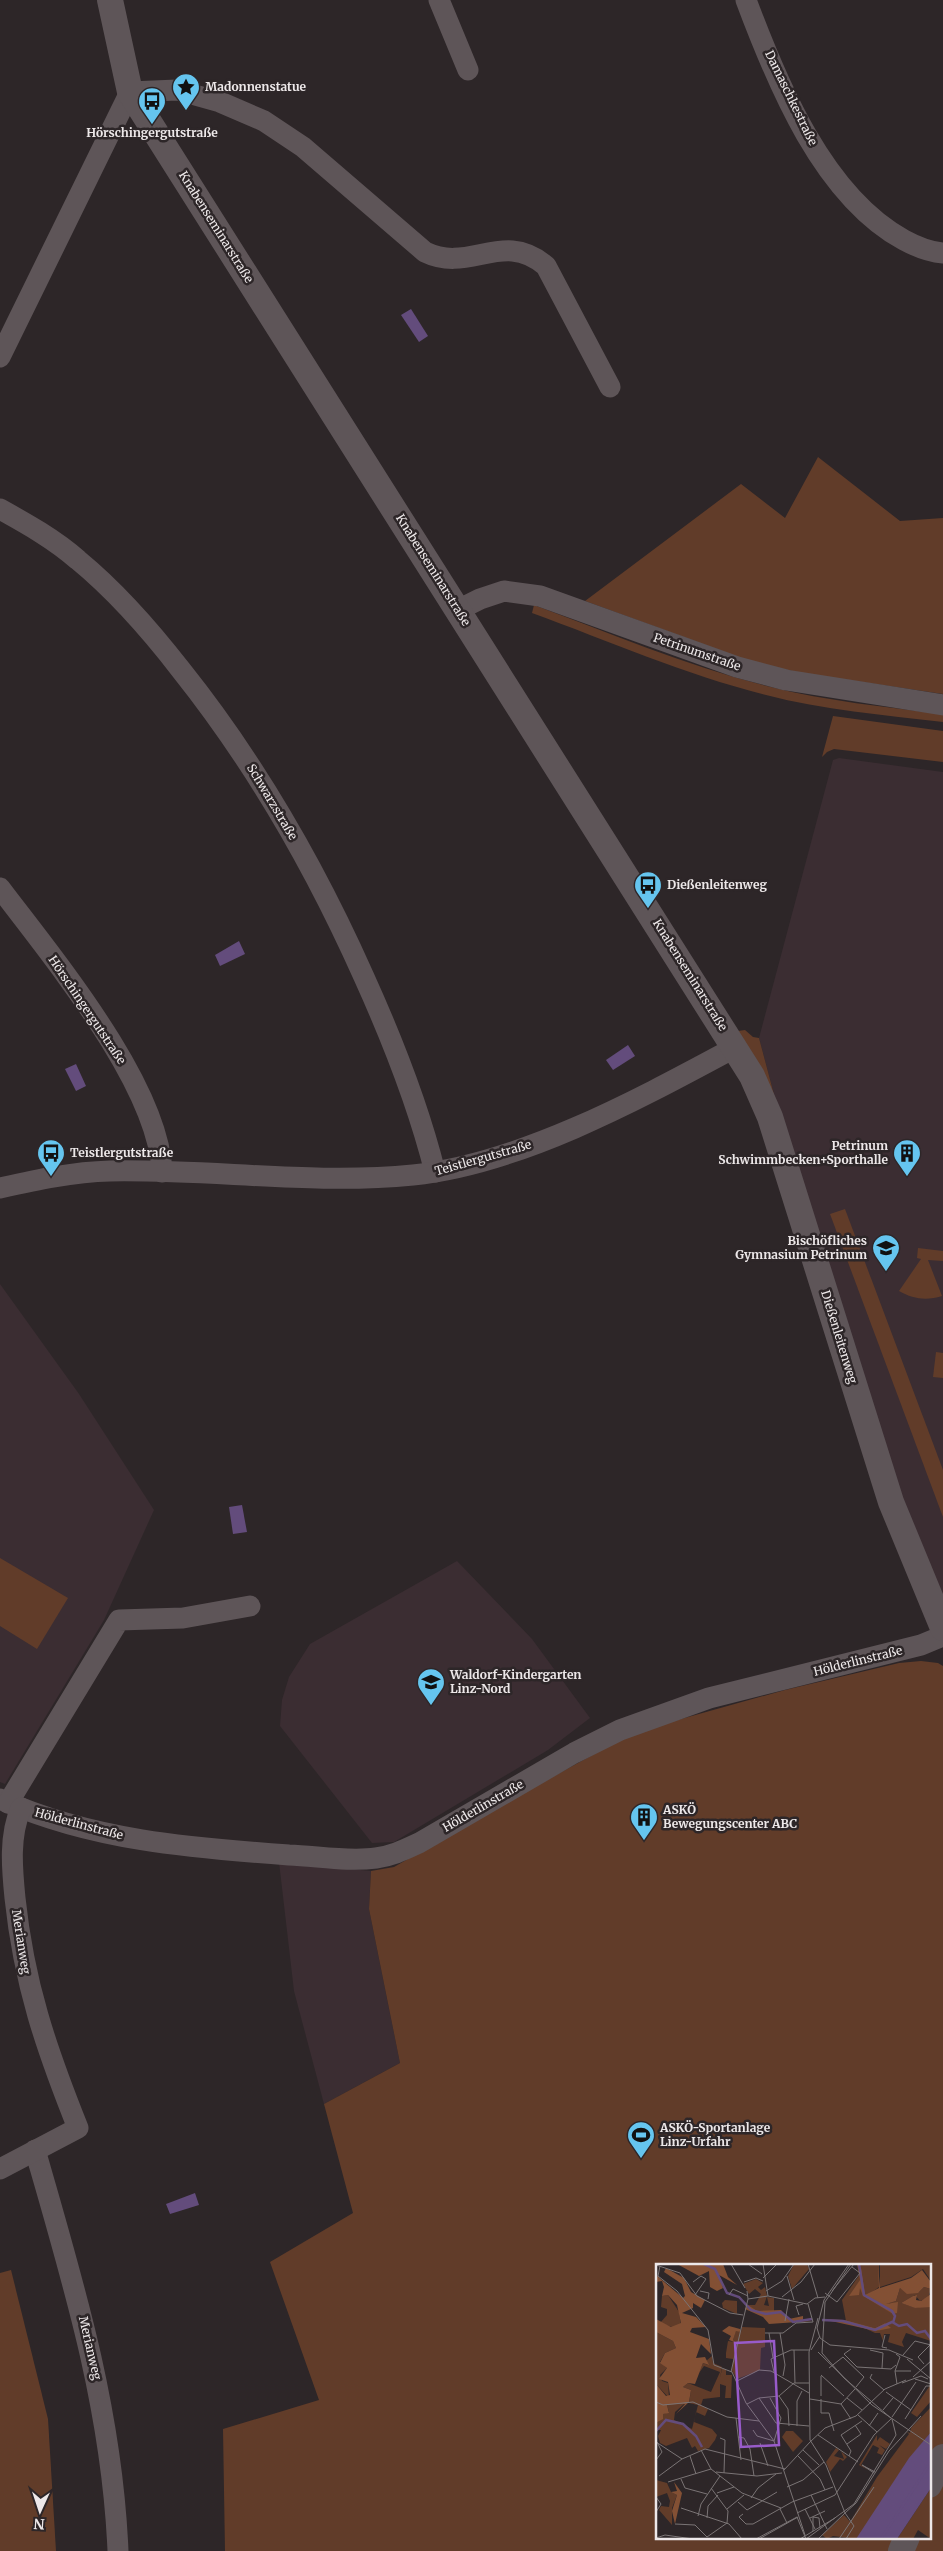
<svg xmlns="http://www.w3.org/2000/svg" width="943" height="2551" font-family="Merriweather,serif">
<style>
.built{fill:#3b2d32}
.green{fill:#613c29;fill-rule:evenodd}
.water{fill:#634c7c}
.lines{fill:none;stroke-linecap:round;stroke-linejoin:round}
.minor{stroke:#5e5558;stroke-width:21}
.tertiary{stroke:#5e5558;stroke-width:26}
.labels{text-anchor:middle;stroke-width:5;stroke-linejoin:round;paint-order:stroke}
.poi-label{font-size:12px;font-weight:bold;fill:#ede8e9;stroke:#2d2628;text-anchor:start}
.street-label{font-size:12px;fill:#ede8e9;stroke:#2d2628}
.inset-river{fill:none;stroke:#634c7c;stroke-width:2.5}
.inset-road{fill:none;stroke:#7a7475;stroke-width:1}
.view{fill:#985bca;fill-opacity:0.15;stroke:#985bca;stroke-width:2.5}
.inset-edge{fill:none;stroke:#ede8e9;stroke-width:2.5}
</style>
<rect width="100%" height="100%" fill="#2d2628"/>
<!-- built -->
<g class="built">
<path d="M839,758L943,772V1604L903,1504L780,1117L759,1038L833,760Z"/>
<path d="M0,1284L79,1394L154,1510L104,1620L5,1784L0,1782Z"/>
<path d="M457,1561L532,1639L590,1718L548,1750L394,1842L372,1843L280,1726L282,1700L289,1677L310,1644Z"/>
<path d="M279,1862L371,1871L369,1909L400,2063L324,2104L294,1991Z"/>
</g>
<!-- green -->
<g class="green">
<path d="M818,457L900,521L943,518V694L801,673L752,662L585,601L741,484L785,518Z"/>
<path d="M534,605C612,634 690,667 771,687C827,701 885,707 943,714V722C884,715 823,710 766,695C686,675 609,641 532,613Z"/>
<path d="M833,716L943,731V762L834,749L827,752L822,757Z"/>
<path d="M745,1030L753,1037L759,1038L780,1117L738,1031Z"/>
<path d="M845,1209L943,1470V1517L830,1214Z"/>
<path d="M918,1248L943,1251V1261L928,1260L942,1296C926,1301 913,1299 899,1291L921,1259L917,1258Z"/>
<path d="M936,1352L943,1353V1378L933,1377Z"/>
<path d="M0,1558L68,1598L37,1649L0,1626Z"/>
<path d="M921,1661L938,1663L943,1666V2551H225L223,2429L319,2400L270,2262L353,2213L324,2104L400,2063L369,1909L371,1871L394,1867L532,1788L611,1745L649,1728L785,1690L899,1663ZM657,2265H929V2537H657Z"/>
<path d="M11,2270L48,2419L56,2551H0V2273Z"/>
</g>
<!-- water -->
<g class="water">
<path d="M411,309L428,336L419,342L401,315Z"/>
<path d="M239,941L245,954L220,966L215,955Z"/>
<path d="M628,1045L635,1056L613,1070L606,1060Z"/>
<path d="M76,1064L86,1086L76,1091L65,1069Z"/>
<path d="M242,1505L247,1532L233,1534L229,1507Z"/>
<path d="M195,2193L199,2205L170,2214L166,2204Z"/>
</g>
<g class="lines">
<!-- minor -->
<g class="minor">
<path d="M439,0L468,70"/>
<path d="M746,0C777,83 823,196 904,240C915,246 930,252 943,253"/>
<path d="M0,357L130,92L177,90L220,102L264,121L303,147L425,252C470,274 503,229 546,266L610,387"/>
<path d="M0,509C27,524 54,539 78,560C117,592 150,630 181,670C256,764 315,867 364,977C393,1041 418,1104 435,1172"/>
<path d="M458,610L480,599L504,591L540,596L737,667L786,680L943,705"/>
<path d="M0,888C52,957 159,1085 162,1172"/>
<path d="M0,1188C36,1180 72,1172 110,1171C211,1169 312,1185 413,1175C521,1164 641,1098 736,1047"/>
<path d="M0,1799C90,1840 191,1848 289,1855C317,1856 348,1862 376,1858C392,1856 404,1850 419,1843L574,1753L620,1730L709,1698L921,1645L943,1636"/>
<path d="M8,1803L119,1620L183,1618L250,1606"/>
<path d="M35,2150C74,2285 112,2410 118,2551"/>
<path d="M0,2169L78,2128C46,2048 24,1984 15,1898C12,1868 9,1836 21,1808"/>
</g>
<!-- tertiary -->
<g class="tertiary">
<path d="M110,0L130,92L752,1076L770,1117L891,1502L943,1628"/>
<path d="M929,2485L943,2457"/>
<path d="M901,2551L907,2537"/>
</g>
</g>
<!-- icons -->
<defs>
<g id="sight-pin" transform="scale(1.4375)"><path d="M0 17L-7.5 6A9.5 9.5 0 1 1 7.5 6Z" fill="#65c5ef" stroke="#2d2628"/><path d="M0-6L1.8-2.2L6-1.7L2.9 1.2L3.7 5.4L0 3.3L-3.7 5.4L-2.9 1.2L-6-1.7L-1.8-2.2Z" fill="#111"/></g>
<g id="bus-pin" transform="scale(1.4375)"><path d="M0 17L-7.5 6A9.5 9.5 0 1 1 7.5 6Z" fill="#65c5ef" stroke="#2d2628"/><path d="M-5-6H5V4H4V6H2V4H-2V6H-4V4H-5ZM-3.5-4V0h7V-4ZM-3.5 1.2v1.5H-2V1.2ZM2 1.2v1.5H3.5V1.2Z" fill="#111"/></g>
<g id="building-pin" transform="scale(1.4375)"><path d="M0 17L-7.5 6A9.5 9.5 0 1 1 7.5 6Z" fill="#65c5ef" stroke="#2d2628"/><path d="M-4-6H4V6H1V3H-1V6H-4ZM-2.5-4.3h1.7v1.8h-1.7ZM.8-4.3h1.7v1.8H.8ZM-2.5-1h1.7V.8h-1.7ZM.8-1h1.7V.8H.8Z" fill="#111"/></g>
<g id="school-pin" transform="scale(1.4375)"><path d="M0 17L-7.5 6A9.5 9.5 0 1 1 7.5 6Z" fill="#65c5ef" stroke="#2d2628"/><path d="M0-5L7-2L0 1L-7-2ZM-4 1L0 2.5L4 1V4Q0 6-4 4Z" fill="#111"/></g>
<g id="stadium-pin" transform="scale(1.4375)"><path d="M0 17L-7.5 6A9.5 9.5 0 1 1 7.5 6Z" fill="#65c5ef" stroke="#2d2628"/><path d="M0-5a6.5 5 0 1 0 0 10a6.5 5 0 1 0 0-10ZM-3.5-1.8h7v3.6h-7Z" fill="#111"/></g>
</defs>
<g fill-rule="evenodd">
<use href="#sight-pin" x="186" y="87"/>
<use href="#bus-pin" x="152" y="101"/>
<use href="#bus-pin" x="648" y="885"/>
<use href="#bus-pin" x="51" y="1153"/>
<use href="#building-pin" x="907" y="1153"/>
<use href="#school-pin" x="886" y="1248"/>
<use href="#school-pin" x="431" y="1682"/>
<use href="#building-pin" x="644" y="1817"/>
<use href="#stadium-pin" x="641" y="2135"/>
</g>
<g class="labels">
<!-- poi labels -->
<g class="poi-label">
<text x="205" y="91">Madonnenstatue</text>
<text x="152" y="137" text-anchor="middle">Hörschingergutstraße</text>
<text x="667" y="889">Dießenleitenweg</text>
<text x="888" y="1150" text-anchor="end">Petrinum<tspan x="888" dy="14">Schwimmbecken+Sporthalle</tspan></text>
<text x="70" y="1157">Teistlergutstraße</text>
<text x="867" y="1245" text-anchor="end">Bischöfliches<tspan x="867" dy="14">Gymnasium Petrinum</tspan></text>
<text x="450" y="1679">Waldorf-Kindergarten<tspan x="450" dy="14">Linz-Nord</tspan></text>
<text x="663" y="1814">ASKÖ<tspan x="663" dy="14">Bewegungscenter ABC</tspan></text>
<text x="660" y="2132">ASKÖ-Sportanlage<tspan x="660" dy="14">Linz-Urfahr</tspan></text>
</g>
<!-- street labels -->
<g class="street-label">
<text transform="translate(791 98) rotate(64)" y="4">Damaschkestraße</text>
<text transform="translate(216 227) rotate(58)" y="4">Knabenseminarstraße</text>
<text transform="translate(433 570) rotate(58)" y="4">Knabenseminarstraße</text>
<text transform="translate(697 652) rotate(19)" y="4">Petrinumstraße</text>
<text transform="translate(272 802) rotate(59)" y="4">Schwarzstraße</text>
<text transform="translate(690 975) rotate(58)" y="4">Knabenseminarstraße</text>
<text transform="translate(87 1010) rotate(56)" y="4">Hörschingergutstraße</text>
<text transform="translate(483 1158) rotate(-16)" y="4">Teistlergutstraße</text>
<text transform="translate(839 1337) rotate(73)" y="4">Dießenleitenweg</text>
<text transform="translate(858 1661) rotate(-14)" y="4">Hölderlinstraße</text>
<text transform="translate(483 1806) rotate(-30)" y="4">Hölderlinstraße</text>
<text transform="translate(79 1824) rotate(15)" y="4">Hölderlinstraße</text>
<text transform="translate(21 1942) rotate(81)" y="4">Merianweg</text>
<text transform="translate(90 2348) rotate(77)" y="4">Merianweg</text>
</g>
</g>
<!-- overview -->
<g transform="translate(656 2264)">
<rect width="275" height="275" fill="#2d2628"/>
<path d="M138,0H151L153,5L136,25L132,12ZM203,0H223V23L209,33L236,49L241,48V39L229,40L240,37L244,24L253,29L263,28L268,23L275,25L272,34L264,37L259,31L245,39L260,44L274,40L275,77L250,69L246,78L248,83L232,78L234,70H228L227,77L224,69H219L206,63L220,67L232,63L229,59L219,64L190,57L186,36L204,10L205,15ZM224,0H275V17L267,5L255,13L224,23ZM100,15L107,19L102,23L105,26L109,23L111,32L108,41L113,42L111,33L118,34V47H99L92,41H99L105,30L99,25L93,30L87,20ZM12,31L23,48L25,61L19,64L4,59L11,51V45L5,43L6,32ZM69,36L81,37V50L67,44L66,39ZM86,63L109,64V83L105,84L104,106L81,115L76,107L77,95L70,94V89L72,77L80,78L77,76L80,66L85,68ZM0,68L17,77L20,84L9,89L4,98L11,104L4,111L6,117L12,119L13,134L0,120ZM56,92L57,99L66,103L64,114L66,105H70V111H76L75,134H69L70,122L64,120V133L47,135L45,141L52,145L49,152L40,148L38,158L56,165L61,171L59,176L53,184L42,187L39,182L36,184L31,174L10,182L4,179L2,172L5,166H0V159L6,155L7,150L13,148L11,141L28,140L19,148L18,156L36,165L42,141L33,139L35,126L27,123L32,119L55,128L64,108L48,102L43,109L47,99L52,101L50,97ZM275,120V137L261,153L255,149ZM275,143V168L254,194L205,269L200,275L177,272L171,275L166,271L188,251L198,262L194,258L221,213L253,170L251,168L254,169L255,164ZM130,167H137L147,177L137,188L126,173ZM221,171V177L224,173L234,180L230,185L223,181L229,186L226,191L221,189L223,184L217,181L205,201L212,206L203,201ZM180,184L183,186L178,192L188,195L185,187L191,193L187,197L184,195L174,208L170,198ZM0,216L11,219L15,228L21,231L16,244V261L3,246L5,242L13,243L14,237L11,229L0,233ZM275,224V275L262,266L257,275H241Z" fill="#613c29"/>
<path d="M21,0H67L72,13L81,21L63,11L67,24L61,27L54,23L53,7L43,12ZM201,0L205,4L209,31L223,24L222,0L224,24L255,14L266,6L275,18V25L268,23L262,29L251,30L244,24L240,37L230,40L242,38L241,49L237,50L207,32L204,24L203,31L193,32L204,16ZM10,4L28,14L35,28L49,36L45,44L37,39V44L26,49L40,53L50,63L36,64L34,68L53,75L55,90L45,80L40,94L49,93L53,101L47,99L39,120L32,119L27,123L35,126L33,138L20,150L29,140L11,141L13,149L7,150V155L0,159V120L10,132L14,131L12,118L3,115L11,104L4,99L9,89L20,84L17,77L0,68V55L15,63L25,59L21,41L12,31L6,32L8,23L6,17L0,18V11L27,34L29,32L26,20L8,8ZM275,30V43L259,44L245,39L257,32L261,31L260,36L265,37ZM92,41L101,47L125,46L133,55L147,52V56L156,57L113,60L107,53L89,45ZM166,55L188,56L219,64L229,59L235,64L220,67ZM73,62L84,65L85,68L80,67L77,76L81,79L73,76L75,72L66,67ZM18,218L26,229L19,260L16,247L21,231L15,228L21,227Z" fill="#835034"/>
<path d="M275,168V224L241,275H200L253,194Z" fill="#634c7c"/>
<path class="inset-river" d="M48,0L59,5L71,29L83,33L95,46L110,50L125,48L137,58L156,55M203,0L208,31L236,47L239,52L237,59M166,56L187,57L219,66L236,58L243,62L251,60L261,69L269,67L275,75M0,167L10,156L27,160L40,172L46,183M225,275L275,198"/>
<path class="inset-road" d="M75,0L89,24M92,0L106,10M107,0L112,32M152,0L162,34M193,0L168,36L161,64L164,74L174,81L233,86L257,96M0,1L24,9L41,32L74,49L87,51M4,2L2,12L21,27L52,66L58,101L76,108L90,139L118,177L149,271M131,12L138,36M107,14L121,0M37,18L45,12L50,15L39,31M88,18L100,14L107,17M44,27L53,29L52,35M110,27L126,17L138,0M176,27L198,0M169,29L181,38L204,9L196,3M73,31L77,25L92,32M126,33L145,18L159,0M92,35L112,32L151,40L159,34L169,33M143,51L140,42L147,40M129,57L133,35M109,69H127L140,59L157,58L152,40M113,69L117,94M124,69L129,101L127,112M229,71L226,83L231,84M195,85L188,90L201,103L235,105L240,101M138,86L139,119M155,86L164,72M214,86L227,89L226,104M162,88L216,141L275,181M240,90L244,93L239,107L241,120M247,91L259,77L275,81M251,95L275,115M268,100L262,93L274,81M173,104L187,93L208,113L200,123M239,107H255M75,108L92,35L91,27M118,108L115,95L135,86H153M216,110L214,114L228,126M165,111L188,132M165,112V132M257,113L275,97M259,115L275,120M81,117L103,106L115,107L153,129M246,119L265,112L272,115M230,128L255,146M123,132L132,145L133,162M103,134L120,159L153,162M191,134L206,146M154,135L185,140L199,125M165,135V149H173L178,167M0,138L7,141L37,138L71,153L103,157M91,140L103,134L123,132L138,119H153M185,140L195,155M227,146L237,134M202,151L221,168M236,153L260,118M80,154L85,196M249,155L270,122H274M141,162V137L146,127M213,162L222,149M97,166L101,172L118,177L125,154L114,134M162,171L202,198M82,173L88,174L94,185L98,212M64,174L69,176L68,209M0,178L26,195M154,178L169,164L200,152L229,125L250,116M104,179L112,202M191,180L205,170L199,161M45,186L55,205L86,229L125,244M147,186L163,201M34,192L40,210M142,192L164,215L169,226M193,192L195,187L185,171L206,157M0,196L6,188L1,178M128,206L154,178M60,208L101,212L126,209M218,209L206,201L219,208M3,212L26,195L49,185L129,205M25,215L29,224L51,230M12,218L55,205M131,223L147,216L168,198M55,224L72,247L71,259M61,229L78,223M155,231L171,265M0,233L5,240L0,248M95,234L102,224L120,210M82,238L91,246L121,228M25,244L73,260L86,275M71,245L88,231M124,245L131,259M149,245L159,265M141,249L179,231L218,171L235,155M87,250L83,253L90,260H97L136,238L177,223M42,252L45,240L64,212M51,254L52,242L62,231M154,254L169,247M19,260L39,261L51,273L71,259M157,267V253L163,254L164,264M0,274L9,271L37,275M100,275L141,253L150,275M103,275L142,253M144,275L179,254M150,275L198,240L240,171L236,155L188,114L166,89L169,38L195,0M162,275L189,249L170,201L154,176L153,88L162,54M183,275L218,223M190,275L198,262L189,249L200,239L233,187L265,152"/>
<path class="view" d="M118,77L123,181L85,183L79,79Z"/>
<rect width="275" height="275" class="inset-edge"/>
</g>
<!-- north arrow -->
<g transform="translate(40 2511) rotate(183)" stroke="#2d2628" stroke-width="4" paint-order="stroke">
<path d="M0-4L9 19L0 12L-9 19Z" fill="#ede8e9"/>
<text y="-8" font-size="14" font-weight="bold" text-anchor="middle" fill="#ede8e9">N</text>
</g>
</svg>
